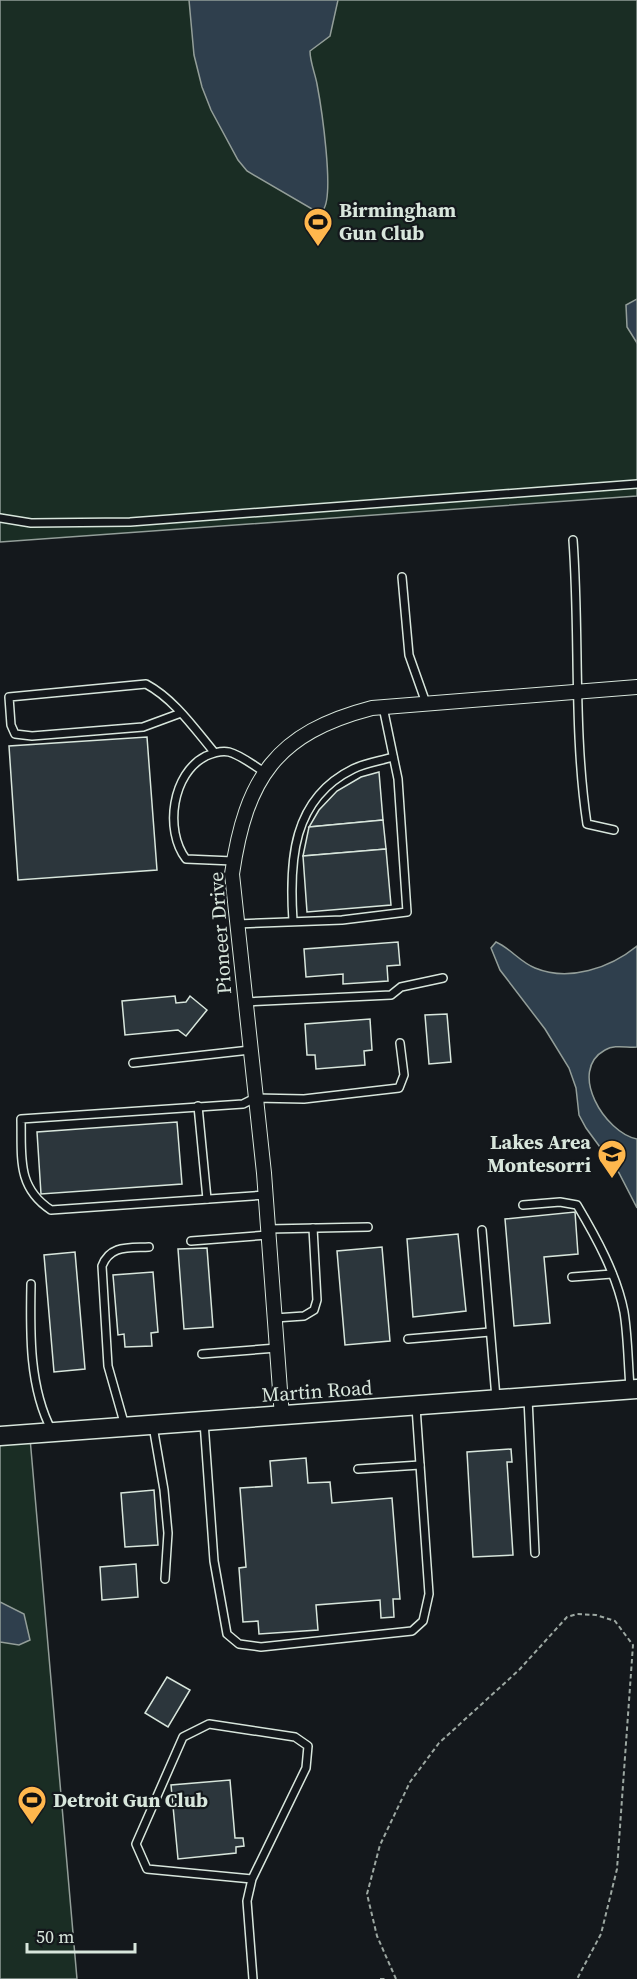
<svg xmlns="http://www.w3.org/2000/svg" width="637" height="1979" font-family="'Source Serif 4',serif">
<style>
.green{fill:#1a2d24;stroke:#939e99;stroke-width:1.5}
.water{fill:#2f3f4d;stroke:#939e99;stroke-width:1.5}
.building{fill:#2c363c;stroke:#d8e6dc;stroke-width:1.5}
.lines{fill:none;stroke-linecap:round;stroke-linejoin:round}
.lane-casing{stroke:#d8e6dc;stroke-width:10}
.street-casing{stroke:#d8e6dc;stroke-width:16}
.secondary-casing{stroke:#d8e6dc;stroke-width:21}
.path{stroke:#9da8a2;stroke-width:2;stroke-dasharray:4.5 3;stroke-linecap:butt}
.lane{stroke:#14181c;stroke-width:7}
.street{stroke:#14181c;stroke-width:14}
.secondary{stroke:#14181c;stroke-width:18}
.labels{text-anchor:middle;stroke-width:4.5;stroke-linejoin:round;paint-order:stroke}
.poi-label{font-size:20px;font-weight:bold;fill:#d8e6dc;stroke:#14181c;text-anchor:start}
.street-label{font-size:20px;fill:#d8e6dc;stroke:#14181c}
</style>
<rect width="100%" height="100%" fill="#14181c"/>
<!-- green -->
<g class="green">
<path d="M0,0H637V496L0,542Z"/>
<path d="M30,1438L77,1979H0V1440Z"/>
</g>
<!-- water -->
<g class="water">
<path d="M189,0H338L330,36L310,51C310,62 315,73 317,84C321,105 335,196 323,210L312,209L247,171L238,160L211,110L202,87L194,55Z"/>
<path d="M637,299V343L627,327L626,305Z"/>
<path d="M496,942C510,948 520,962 535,968C569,982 610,968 637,946V1047C627,1048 615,1044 605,1050C567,1071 605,1133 637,1139V1208L619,1173L586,1128L579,1115L576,1088L569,1068L545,1029L500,970L491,948Z"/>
<path d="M0,1602L24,1614L30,1640L19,1645L0,1642Z"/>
</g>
<!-- building -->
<g class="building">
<path d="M147,737L157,870L18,880L9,746Z"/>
<path d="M379,772L383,820L309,827L319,810L337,791L361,777Z"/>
<path d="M383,820L386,849L303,856L309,827Z"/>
<path d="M386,849L391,905L307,912L303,856Z"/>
<path d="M398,942L400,965L387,966L388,981L343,984V974L306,977L304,949Z"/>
<path d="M175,996L176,1003L186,1002L190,996L207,1010L186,1036L178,1030L125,1035L122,1001Z"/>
<path d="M447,1014L451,1062L429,1064L425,1015Z"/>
<path d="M370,1019L372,1050L364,1051L365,1065L316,1069L315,1055H307L305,1024Z"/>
<path d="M177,1122L182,1184L41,1194L37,1132Z"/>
<path d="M575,1212L578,1254L544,1257L550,1323L514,1326L505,1219Z"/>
<path d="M458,1234L466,1311L413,1317L407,1239Z"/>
<path d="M382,1247L390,1341L345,1345L337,1251Z"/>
<path d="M207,1248L213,1327L184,1329L178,1249Z"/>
<path d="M75,1252L85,1369L54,1372L44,1255Z"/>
<path d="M153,1272L158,1332L151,1333L152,1346L125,1347L124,1334L118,1335L113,1275Z"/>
<path d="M511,1449L512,1462H507L513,1555L473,1557L467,1452Z"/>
<path d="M306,1458L308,1483L330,1482L332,1503L392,1498L400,1599H393L394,1617L381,1618L380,1600L316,1605L318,1630L259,1634L258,1621L243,1622L239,1568L246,1567L240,1488L272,1486L270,1461Z"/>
<path d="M154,1490L158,1545L125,1547L121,1493Z"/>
<path d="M136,1564L138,1597L102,1600L100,1567Z"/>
<path d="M167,1677L190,1690L168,1727L145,1713Z"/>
<path d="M230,1780L235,1838H243L244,1846L236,1847V1853L178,1859L171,1785Z"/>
</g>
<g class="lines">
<!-- lane casing -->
<g class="lane-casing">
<g id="lane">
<path d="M0,518L31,523L130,522L637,484"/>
<path d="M573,540C580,635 573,730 587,824L614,830"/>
<path d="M402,577L409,655L426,703"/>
<path d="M181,713L143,727L32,736L15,734L11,725L9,697L146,684C174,699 194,728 214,752"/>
<path d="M233,861L186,859C164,830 172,773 206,756C213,753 221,750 229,752C241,755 254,766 266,773"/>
<path d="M293,921C289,861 292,799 353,769C365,763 380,761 393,757"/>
<path d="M237,924L342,920L407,912L398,779L383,707"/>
<path d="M245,1002L391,995L401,987L443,978"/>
<path d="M133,1063L250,1050"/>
<path d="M198,1106L207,1199"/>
<path d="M266,1195L51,1210C16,1187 22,1156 21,1119L243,1104L255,1098L304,1099L399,1088L404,1075L400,1043"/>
<path d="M523,1205L560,1202L577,1205C596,1237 617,1275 624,1312C628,1337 628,1363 630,1387"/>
<path d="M268,1229L368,1227"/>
<path d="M482,1230L496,1398"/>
<path d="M191,1241L268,1235"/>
<path d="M572,1277L612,1274"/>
<path d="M31,1284C30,1333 29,1388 52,1431"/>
<path d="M275,1318L304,1316L314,1310L317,1300L313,1228"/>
<path d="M408,1339L490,1332"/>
<path d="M202,1354L277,1348"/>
<path d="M528,1398L535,1553"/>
<path d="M204,1422L214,1561L227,1634L239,1644L261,1647L412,1631L423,1621L429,1594L416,1407"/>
<path d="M125,1426L108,1366L102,1266C110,1245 128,1248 149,1247"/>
<path d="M153,1426L164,1490L168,1533L165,1579"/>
<path d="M358,1469L420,1465"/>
<path d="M252,1879L147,1869L136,1844L183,1737L209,1724L295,1737L308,1746L306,1768L252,1879L247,1901L253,1979"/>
</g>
</g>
<!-- street casing -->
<g class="street-casing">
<path id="street" d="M282,1417L264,1173L232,874C246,778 276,733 372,708L637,687"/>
</g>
<!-- secondary casing -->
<g class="secondary-casing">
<path id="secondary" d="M0,1436L637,1389"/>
</g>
<!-- path -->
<g class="path">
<path d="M380,1979H386"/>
<path d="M396,1979L377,1936L367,1894L380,1845L410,1782L439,1743L519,1670L567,1617L577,1614L596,1615L615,1621L633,1645L617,1869L601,1934L577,1979"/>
</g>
<!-- lane -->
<use href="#lane" class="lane"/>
<!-- street -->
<use href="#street" class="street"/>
<!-- secondary -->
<use href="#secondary" class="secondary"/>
</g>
<!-- icons -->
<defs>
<g id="stadium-pin" transform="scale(1.5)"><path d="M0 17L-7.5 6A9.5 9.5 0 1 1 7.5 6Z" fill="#ffb74d" stroke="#14181c"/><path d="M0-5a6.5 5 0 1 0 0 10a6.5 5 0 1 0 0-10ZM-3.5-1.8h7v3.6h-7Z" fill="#111"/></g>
<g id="school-pin" transform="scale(1.5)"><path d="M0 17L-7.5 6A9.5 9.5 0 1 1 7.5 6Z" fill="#ffb74d" stroke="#14181c"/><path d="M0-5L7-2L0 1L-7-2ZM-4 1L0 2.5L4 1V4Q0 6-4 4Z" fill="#111"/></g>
</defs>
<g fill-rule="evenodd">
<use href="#stadium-pin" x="318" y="222"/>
<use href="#school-pin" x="612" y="1154"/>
<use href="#stadium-pin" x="32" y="1800"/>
</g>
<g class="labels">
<!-- poi labels -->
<g class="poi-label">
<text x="339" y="217">Birmingham<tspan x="339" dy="23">Gun Club</tspan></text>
<text x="591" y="1149" text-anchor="end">Lakes Area<tspan x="591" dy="23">Montesorri</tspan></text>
<text x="53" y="1807">Detroit Gun Club</text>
</g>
<!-- street labels -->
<g class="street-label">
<text transform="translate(220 933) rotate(-94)" y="7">Pioneer Drive</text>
<text transform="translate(317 1391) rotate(-4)" y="7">Martin Road</text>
</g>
</g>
<!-- scale -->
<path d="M27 1943v9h108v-9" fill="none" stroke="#d8e6dc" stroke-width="3"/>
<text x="36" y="1943" font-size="18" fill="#d8e6dc" stroke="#14181c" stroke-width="4.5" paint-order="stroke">50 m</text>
</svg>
